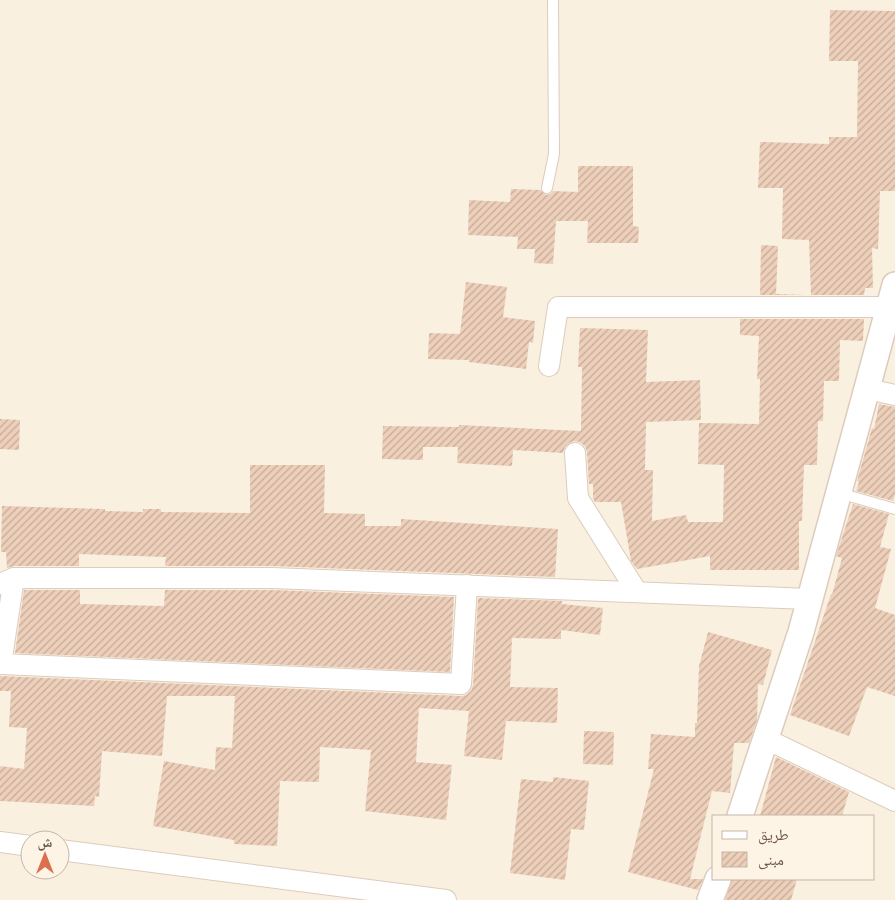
<svg xmlns="http://www.w3.org/2000/svg" width="895" height="900" font-family="'DM Sans','Noto Naskh Arabic',sans-serif">
<style>
.building{fill:url(#building-hatch)}
.lines{fill:none;stroke-linecap:round;stroke-linejoin:round}
.service-casing{stroke:#ddccbd;stroke-width:12}
.minor-casing{stroke:#ddccbd;stroke-width:22}
.tertiary-casing{stroke:#ddccbd;stroke-width:28}
.service{stroke:#fff;stroke-width:10}
.minor{stroke:#fff;stroke-width:20}
.tertiary{stroke:#fff;stroke-width:25}
</style>
<defs>
<pattern id="building-hatch" width="6" height="6" patternUnits="userSpaceOnUse" patternTransform="scale(1.25)"><rect width="6" height="6" fill="#edcfba"/><path d="M-1 1l2-2M0 6l6-6M5 7l2-2" fill="none" stroke="#c4ab99"/></pattern>
</defs>
<rect width="100%" height="100%" fill="#faf0e0"/>
<!-- building -->
<g class="building">
<path d="M830,10L895,11V191H880L878,249L872,248L873,288H865L864,295H811L809,240L782,239L783,188H758L760,142L829,144V137H857L858,61H829Z"/>
<path d="M578,166H633V226L639,227L638,243H587L588,221H556L553,264L534,263L535,249H517L518,237L468,235L469,200L510,202L511,189L541,190L546,195L550,194L553,191L578,192Z"/>
<path d="M761,245L778,246L776,294L806,295H760Z"/>
<path d="M466,282L507,287L503,317L535,321L533,343L529,342L526,369L469,362V360L428,359L429,333L460,334Z"/>
<path d="M740,319H864L863,341L840,340L839,381H824L823,421H818L817,465H804L802,521H799V570H710V556L637,569L631,561L621,502H595L593,499V484H589L587,452L585,446L580,442L574,441L569,443L565,447L563,453L513,450L512,466L457,463L458,447H423V460L382,459L383,426L459,427V425L581,431L582,367H578L580,328L648,330L646,382L700,380L701,420L646,422L645,470H653L652,521L686,515L688,522H723L724,465L698,464L699,423L759,424L760,379H757L759,336L740,335Z"/>
<path d="M879,404L895,407V494L893,501L856,491L859,482L857,481L872,428L874,429Z"/>
<path d="M0,419L20,420L19,450L0,449Z"/>
<path d="M250,465H325L324,513L365,514V526H401V519L558,529L555,577L272,566H165L166,557L79,554V566H14L7,568L6,552H1L2,506L105,509V511L143,512V509H161V512L250,513Z"/>
<path d="M853,504L889,514L880,547L891,549L875,608L895,615V696L867,687L849,736L790,715L831,594L832,595L842,558L836,556Z"/>
<path d="M24,590H80V604L164,606L165,590H272L454,597L450,672L15,653Z"/>
<path d="M478,598L562,601V604L603,608L600,635L561,630V639L512,638L510,687L558,688L557,723L506,721L502,760L464,756L469,711L419,708L416,762L452,765L446,820L365,811L371,750L320,747L319,782L280,781L277,846L234,844V840L153,826L164,761L215,770L216,747L232,748L235,696H167L162,756L102,751L99,797L95,796L94,806L0,801V766L24,769L27,728L9,727L11,691H0V676L461,696L466,695L471,691L473,685Z"/>
<path d="M708,632L772,650L763,685L758,684L757,720L749,743H734L730,793L712,791L690,879H703L698,890L628,872L654,769H648L651,734L695,737V723H697L699,666Z"/>
<path d="M584,731L614,732L613,765L583,764Z"/>
<path d="M776,757L849,792L842,816H760Z"/>
<path d="M553,777L589,781L584,830L571,829L565,880L510,873L521,779L553,782Z"/>
<path d="M732,879H797L791,900H725Z"/>
</g>
<g class="lines">
<!-- service casing -->
<g class="service-casing">
<g id="service">
<path d="M547,188L554,154L553,0"/>
<path d="M839,493L895,509"/>
</g>
</g>
<!-- minor casing -->
<g class="minor-casing">
<g id="minor">
<path d="M549,366L558,307H890"/>
<path d="M867,389L895,395"/>
<path d="M575,453L578,498L637,592"/>
<path d="M14,578L1,664L461,684L467,585"/>
<path d="M0,584L14,578H272L810,599"/>
<path d="M766,739L895,801"/>
<path d="M0,842L30,846"/>
<path d="M60,850L446,900"/>
</g>
</g>
<!-- tertiary casing -->
<g class="tertiary-casing">
<g id="tertiary">
<path d="M740,816L801,632L895,285"/>
<path d="M710,900L718,879"/>
</g>
</g>
<!-- service -->
<use href="#service" class="service"/>
<!-- minor -->
<use href="#minor" class="minor"/>
<!-- tertiary -->
<use href="#tertiary" class="tertiary"/>
</g>
<!-- legend -->
<rect x="712" y="815" width="162" height="65" fill="#fdf4e6" stroke="#c4b5a8"/>
<rect x="722" y="831" width="25" height="8" fill="#ffffff" stroke="#c4b5a8"/>
<text x="758" y="840" font-size="15" fill="#6e574a">طريق</text>
<rect x="722" y="852" width="25" height="15" fill="url(#building-hatch)" stroke="#c4b5a8"/>
<text x="758" y="865" font-size="15" fill="#6e574a">مبنى</text>
<!-- north arrow -->
<g transform="translate(45 855)"><circle r="24" fill="#fdf4e6" stroke="#c4b5a8"/>
<path d="M0-4L9 19L0 12L-9 19Z" fill="#db6f4e"/>
<text y="-8" font-size="14" font-weight="bold" text-anchor="middle" fill="#6e574a">ش</text>
</g>
</svg>
